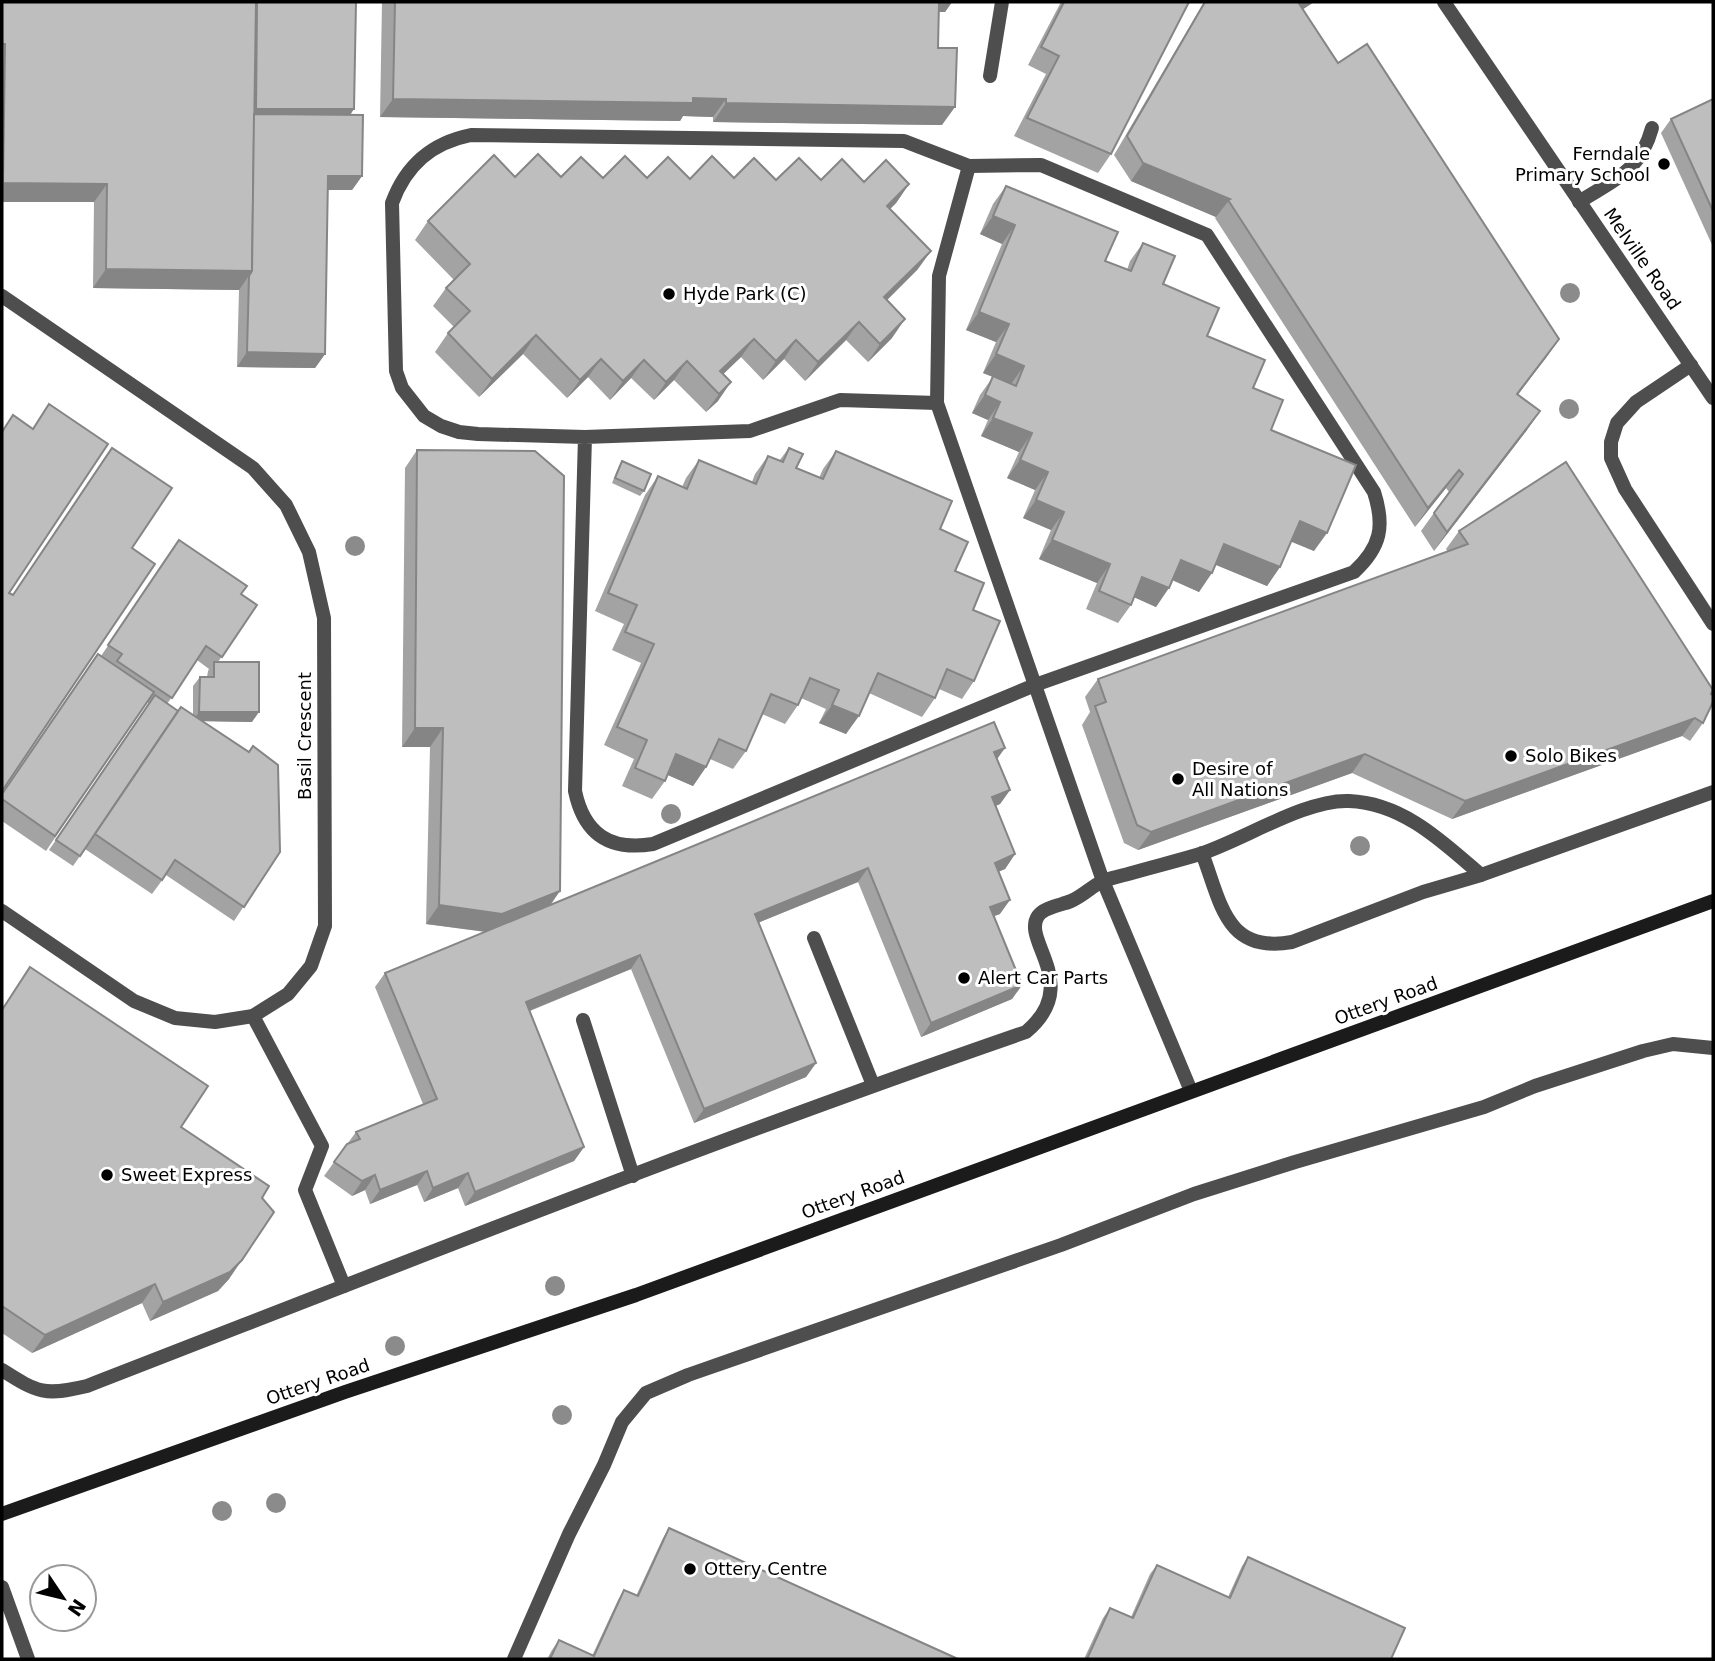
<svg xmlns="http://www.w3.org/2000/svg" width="1715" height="1661" font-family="'DejaVu Sans',sans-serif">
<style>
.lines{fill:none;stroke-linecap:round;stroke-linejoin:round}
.lane{stroke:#4e4e4e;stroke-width:14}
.street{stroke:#4e4e4e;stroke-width:14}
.secondary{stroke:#1b1b1b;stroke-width:14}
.tree{fill:#8b8b8b}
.wall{fill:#a3a3a3;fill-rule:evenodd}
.shaded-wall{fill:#858585}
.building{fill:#bebebe;stroke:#858585;stroke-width:2}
.poi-dot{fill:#000;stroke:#fff;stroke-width:2.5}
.labels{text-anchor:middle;stroke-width:6;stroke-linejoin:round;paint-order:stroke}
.poi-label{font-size:18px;fill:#000;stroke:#fff;text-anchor:start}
.street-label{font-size:18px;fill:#000;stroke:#fff}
</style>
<rect width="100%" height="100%" fill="#fff"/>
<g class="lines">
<!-- lane -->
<g class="lane">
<path d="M990,76L1002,2"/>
<path d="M969,166L939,276L937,403L1103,881L1191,1091"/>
<path d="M1579,202C1615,179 1640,172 1652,128"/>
<path d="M1691,365L1636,402L1617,423L1611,442V458L1625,489L1713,624"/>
<path d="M585,437L575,791C584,834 610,851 653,844L1035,685L1354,572C1381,547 1385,526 1374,492L1207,235L1041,165L969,166L904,141L471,135C431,143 406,165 392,203L396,371L402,388L424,416L441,426L459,432L478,434L585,437L750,431L840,400L937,403"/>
<path d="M1202,853C1221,902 1225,954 1292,942L1423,892L1481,875"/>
<path d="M814,938L873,1085"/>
<path d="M253,1016L322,1146L305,1190L344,1286"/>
<path d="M583,1020L633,1176"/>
<path d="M2,1370C38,1393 45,1396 87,1386C399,1265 710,1141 1026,1032C1083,984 1021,941 1038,916C1044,907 1062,905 1071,901C1083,896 1092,886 1103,881C1111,878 1120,876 1128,874C1152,867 1177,861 1200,854C1243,840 1306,799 1349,801C1403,803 1443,842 1481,875L1713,792"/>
<path d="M2,1587L28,1659"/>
<path d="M514,1659L569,1534L604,1465L622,1422L646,1393L688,1375L1061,1245L1194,1194L1295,1162L1484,1107L1535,1086L1643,1051L1673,1044L1713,1048"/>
</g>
<!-- street -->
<g class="street">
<path d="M1444,2L1713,398"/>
<path d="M2,296L253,468L286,505L309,552L324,618L325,926L311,966L288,994L253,1016L215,1022L175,1018L134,1001L2,911"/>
</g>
<!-- secondary -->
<path class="secondary" d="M2,1514L345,1392L636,1295L1713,901"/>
</g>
<!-- trees -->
<g class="tree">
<circle cx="1570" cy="293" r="10"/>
<circle cx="1569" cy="409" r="10"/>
<circle cx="355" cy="546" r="10"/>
<circle cx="671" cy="814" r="10"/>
<circle cx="1360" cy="846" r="10"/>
<circle cx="555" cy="1286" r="10"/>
<circle cx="395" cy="1346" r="10"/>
<circle cx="562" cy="1415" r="10"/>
<circle cx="276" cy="1503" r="10"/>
<circle cx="222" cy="1511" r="10"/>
</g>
<!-- wall -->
<g class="wall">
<path d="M2,2H356L351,115L362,176L352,190H328L325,354L315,368L237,367L239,290L93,288L94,202H2Z"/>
<path d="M382,2H952L945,12H939L938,48L942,125L713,122V117L683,116L680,121L380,117Z"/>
<path d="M1061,2H1189L1111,154L1098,173L1014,136L1046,74L1028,65Z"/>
<path d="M1204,2H1314L1303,9L1338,63L1559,339L1518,395L1527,430L1434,551L1421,531L1449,492L1446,488L1415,527L1215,218L1216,217L1131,181L1114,155Z"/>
<path d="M1713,99V247L1661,133L1671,119Z"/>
<path d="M515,177L690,179L734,178L776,180H821L909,184L896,203L890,209L918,269L887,300L892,338L868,362L846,340L805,381L784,359L763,380L741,357L723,374L718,401L706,412L674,380L654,400L631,378L610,400L588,377L567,398L523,354L479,397L435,352L448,333L454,327L433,306L446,288L454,280L415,240L428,221Z"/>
<path d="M1006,186L1105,261L1127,270L1130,261L1143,243L1163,284L1253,388L1271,430L1314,551L1291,541L1280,567L1267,586L1215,564L1199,592L1172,580L1156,607L1134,597L1131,605L1118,623L1086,609L1097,583L1039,559L1051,530L1023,518L1035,490L1007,478L1019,452L981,436L988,420L972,413L980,395L993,377L983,373L996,342L966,330L1002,244L980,234L993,204Z"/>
<path d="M789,448L796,468L819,478L823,469L836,451L940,529L955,571L973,610L974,681L962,699L939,689L935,698L922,717L869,693L846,734L819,723L826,709L801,698L798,705L785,724L762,714L746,751L733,769L710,759L706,767L693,786L668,775L665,781L652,799L622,786L634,759L604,745L641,663L612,650L624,624L595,611L645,495L658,476L682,487L686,478L699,460L752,482L755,474L768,456L779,461Z"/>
<path d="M417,450L550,905L997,759L1010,790L1000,804L995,806L1015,854L1005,869L998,872L1000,914L994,916L1022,985L1012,999L921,1037L858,882L758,923L816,1063L806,1077L694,1123L631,969L530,1011L584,1147L574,1161L465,1206L458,1188L424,1202L417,1185L370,1204L365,1190L352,1196L324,1176L356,1132L423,1104L375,987L385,973L485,932L426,924L430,747H402L405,468Z"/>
<path d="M622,461L644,491L640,496L612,483L619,466Z"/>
<path d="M1459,531L1711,694L1703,723L1690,741L1682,736L1452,819L1352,773L1138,850L1124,843L1082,725L1090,712L1085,697L1098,679L1448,552L1446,549Z"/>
<path d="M179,540L241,594L257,605L218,662L252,722L203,721L280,852L234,921L166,875L152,894L85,849L73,866L49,850L149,704L147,702L46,851L2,821V794L101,656ZM197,660L209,669L208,671L207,677H200L193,686V714L178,711L167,704Z"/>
<path d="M2,1009L181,1127L262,1198L229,1279L218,1291L150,1321L142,1303L32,1353L2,1333Z"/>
<path d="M669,1528L958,1659H547L552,1650L559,1640L592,1656L618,1600L624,1590L636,1596L663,1538Z"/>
<path d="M1248,1557L1391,1659H1084L1103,1618L1110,1608L1131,1617L1150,1574L1157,1565L1228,1597L1242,1566Z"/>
</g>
<!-- shaded-wall -->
<g class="shaded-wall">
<path d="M933,2H952L945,12H926Z"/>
<path d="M1299,2H1314L1285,21Z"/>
<path d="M693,98L726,99L713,117L683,116L680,121L380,117L393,99Z"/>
<path d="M726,103L955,107L942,125L713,122Z"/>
<path d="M256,109H354L345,123L251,116Z"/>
<path d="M1143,163L1230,199L1216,217L1131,181Z"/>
<path d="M328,176H362L352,190H318Z"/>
<path d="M3,183L107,184L94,202H2V185Z"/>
<path d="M909,184L896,203L874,225L887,206Z"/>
<path d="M993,216L1015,225L1002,244L980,234Z"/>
<path d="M931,251L918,269L871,316L884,297Z"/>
<path d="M106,269L252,271L239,290L93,288Z"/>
<path d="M979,312L1009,324L996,342L966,330Z"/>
<path d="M905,319L892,338L868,362L880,344Z"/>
<path d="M859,322L846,340L805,381L818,362Z"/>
<path d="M536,335L523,354L479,397L492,379Z"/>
<path d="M754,339L741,357L711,386L720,371Z"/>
<path d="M1559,339L1546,358L1504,412L1517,394Z"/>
<path d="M796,340L784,359L763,380L776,361Z"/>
<path d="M247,352L325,354L315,368L237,367Z"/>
<path d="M996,354L1024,366L1011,384L983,373Z"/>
<path d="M601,359L588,377L567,398L580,380Z"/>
<path d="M644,360L631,378L610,400L623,381Z"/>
<path d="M687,361L674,380L654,400L666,382Z"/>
<path d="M731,382L718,401L706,412L719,394Z"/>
<path d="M985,395L1000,402L988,420L972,413Z"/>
<path d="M1540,411L1527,430L1434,551L1447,532Z"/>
<path d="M993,418L1032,433L1019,452L981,436Z"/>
<path d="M1020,460L1048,472L1035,490L1007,478Z"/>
<path d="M1459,470L1446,488L1415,527L1428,508Z"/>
<path d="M1036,500L1064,512L1051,530L1023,518Z"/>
<path d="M1300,521L1327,533L1314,551L1287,540Z"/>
<path d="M1052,540L1110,564L1097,583L1039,559Z"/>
<path d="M1224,544L1280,567L1267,586L1211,563Z"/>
<path d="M1181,560L1212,573L1199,592L1168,578Z"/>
<path d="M1142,577L1169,588L1156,607L1129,595Z"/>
<path d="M832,705L859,716L846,734L819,723Z"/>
<path d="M199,712H259L252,722L193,721Z"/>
<path d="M1695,718L1682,736L1452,819L1465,801Z"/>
<path d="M415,728H443L430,747H402Z"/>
<path d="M1005,748L995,762L994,752Z"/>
<path d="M676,754L706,767L693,786L663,773Z"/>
<path d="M1365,754L1352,773L1138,850L1151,832Z"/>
<path d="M1010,790L1000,804L982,812L992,797Z"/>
<path d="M1015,854L1005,869L985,877L995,863Z"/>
<path d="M868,868L858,882L745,928L755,914Z"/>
<path d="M560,891L547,910L489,932L426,924L439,905Z"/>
<path d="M1010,900L1000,914L980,921L990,907Z"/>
<path d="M640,955L631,969L516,1016L526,1002Z"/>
<path d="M1022,985L1012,999L921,1037L931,1023Z"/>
<path d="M816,1063L806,1077L694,1123L704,1109Z"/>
<path d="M584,1147L574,1161L465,1206L475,1192Z"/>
<path d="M427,1171L417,1185L370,1204L380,1190Z"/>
<path d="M468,1173L458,1188L424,1202L433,1188Z"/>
<path d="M375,1175L365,1190L352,1196L362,1181Z"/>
<path d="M242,1260L229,1279L218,1291L150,1321L163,1302Z"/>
<path d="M155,1284L142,1303L32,1353L45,1335Z"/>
</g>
<!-- building -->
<g class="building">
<path d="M2,2H256L252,271L106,269L107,184L3,183L5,44H2Z"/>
<path d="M257,2H356L354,109H256Z"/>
<path d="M395,2H939L938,48H957L955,107L726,103V99L693,98V103L393,99Z"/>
<path d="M1064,2H1189L1111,154L1027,118L1059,56L1041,47Z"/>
<path d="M1205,2H1299H1298L1338,63L1367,44L1559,339L1517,394L1540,411L1447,532L1434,513L1463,474L1459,470L1428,508L1228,200L1230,199L1143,163L1127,136Z"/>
<path d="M1713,99V211L1671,119Z"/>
<path d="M254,114L363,115L362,176H328L325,354L247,352L249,276L252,271Z"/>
<path d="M538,154L561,177L581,157L603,178L625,156L647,178L668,157L690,179L712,156L734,178L754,158L776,180L799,158L821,180L842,159L864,182L886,160L909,184L887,206L931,251L884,297L905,319L880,344L859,322L818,362L796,340L776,361L754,339L720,371L731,382L719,394L687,361L666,382L644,360L623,381L601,359L580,380L536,335L492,379L448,333L470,311L446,288L470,264L428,221L494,155L515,177Z"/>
<path d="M1006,186L1118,232L1105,261L1131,271L1143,243L1175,256L1163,284L1219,308L1207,336L1265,360L1253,388L1283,400L1271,430L1356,465L1327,533L1300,521L1280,567L1224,544L1212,573L1181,560L1169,588L1142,577L1131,605L1099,591L1110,564L1052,540L1064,512L1036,500L1048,472L1020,460L1032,433L993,418L1000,402L985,395L993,376L1016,386L1024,366L996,354L1009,324L979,312L1015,225L993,216Z"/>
<path d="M49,404L108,444L9,593L13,595L112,448L172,488L132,548L155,564L2,791V432L13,415L33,429Z"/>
<path d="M789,448L803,454L796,468L823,479L836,451L952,501L940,529L968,542L955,571L984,583L973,610L1000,621L974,681L947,669L935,698L878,673L859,716L832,705L839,690L810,678L798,705L771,694L746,751L719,739L706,767L676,754L665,781L635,768L647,740L617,727L654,644L625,632L637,605L608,593L658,476L687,489L699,460L756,484L768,456L783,462Z"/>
<path d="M417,450L535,451L564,476L560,891L502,914L439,905L443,728H415Z"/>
<path d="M622,461L651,474L644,491L615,478Z"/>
<path d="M1566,462L1713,690L1711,694L1713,695V702L1703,723L1695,718L1465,801L1365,754L1151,832L1137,825L1095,706L1106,702L1098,679L1468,544L1459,531Z"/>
<path d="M179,540L247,586L241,594L257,605L222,657L206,646L172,698L117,661L122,654L108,645Z"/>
<path d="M98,654L154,692L55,836L2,799V794Z"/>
<path d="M214,662H259V712H199L200,677H214Z"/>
<path d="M155,695L178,711L80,856L56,840Z"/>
<path d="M181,707L249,752L253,746L278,765L280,852L244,907L175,860L162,880L95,834Z"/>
<path d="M994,722L1005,748L994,752L1010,790L992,797L1015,854L995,863L1010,900L990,907L1022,985L931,1023L868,868L755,914L816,1063L704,1109L640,955L526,1002L584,1147L475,1192L468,1173L433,1188L427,1171L380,1190L375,1175L362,1181L334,1162L347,1144L360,1139L356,1132L437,1099L385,973Z"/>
<path d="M30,967L208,1086L181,1127L269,1186L262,1198L274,1212L242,1260L230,1272L163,1302L155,1284L45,1335L2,1306V1010Z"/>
<path d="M669,1528L958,1659H550L559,1640L594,1656L624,1590L638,1596Z"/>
<path d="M1248,1557L1405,1628L1391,1659H1087L1110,1608L1133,1618L1157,1565L1230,1598Z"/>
</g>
<!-- markers -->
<g class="poi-dot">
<circle cx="1664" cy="164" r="7"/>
<circle cx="669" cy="294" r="7"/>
<circle cx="1511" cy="756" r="7"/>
<circle cx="1178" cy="779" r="7"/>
<circle cx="964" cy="978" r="7"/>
<circle cx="107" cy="1175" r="7"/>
<circle cx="690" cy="1569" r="7"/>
</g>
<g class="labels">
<!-- poi labels -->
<g class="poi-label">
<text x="1650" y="160" text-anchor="end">Ferndale<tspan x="1650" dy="21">Primary School</tspan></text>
<text x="683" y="300">Hyde Park (C)</text>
<text x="1525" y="762">Solo Bikes</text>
<text x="1192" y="775">Desire of<tspan x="1192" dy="21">All Nations</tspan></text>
<text x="978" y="984">Alert Car Parts</text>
<text x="121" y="1181">Sweet Express</text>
<text x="704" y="1575">Ottery Centre</text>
</g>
<!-- street labels -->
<g class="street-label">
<text transform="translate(1642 259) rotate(55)" y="6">Melville Road</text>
<text transform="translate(305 736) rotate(-90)" y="6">Basil Crescent</text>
<text transform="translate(1386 1001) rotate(-20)" y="6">Ottery Road</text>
<text transform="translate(853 1195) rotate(-20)" y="6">Ottery Road</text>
<text transform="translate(318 1382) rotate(-19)" y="6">Ottery Road</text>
</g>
</g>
<!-- border -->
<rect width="1715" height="1661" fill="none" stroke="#000000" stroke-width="7"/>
<!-- north arrow -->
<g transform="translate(63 1598) rotate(125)"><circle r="33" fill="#ffffff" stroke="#999999" stroke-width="2"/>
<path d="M0-5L12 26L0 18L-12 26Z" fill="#000000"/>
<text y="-10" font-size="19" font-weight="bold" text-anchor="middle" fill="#000000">N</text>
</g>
</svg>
